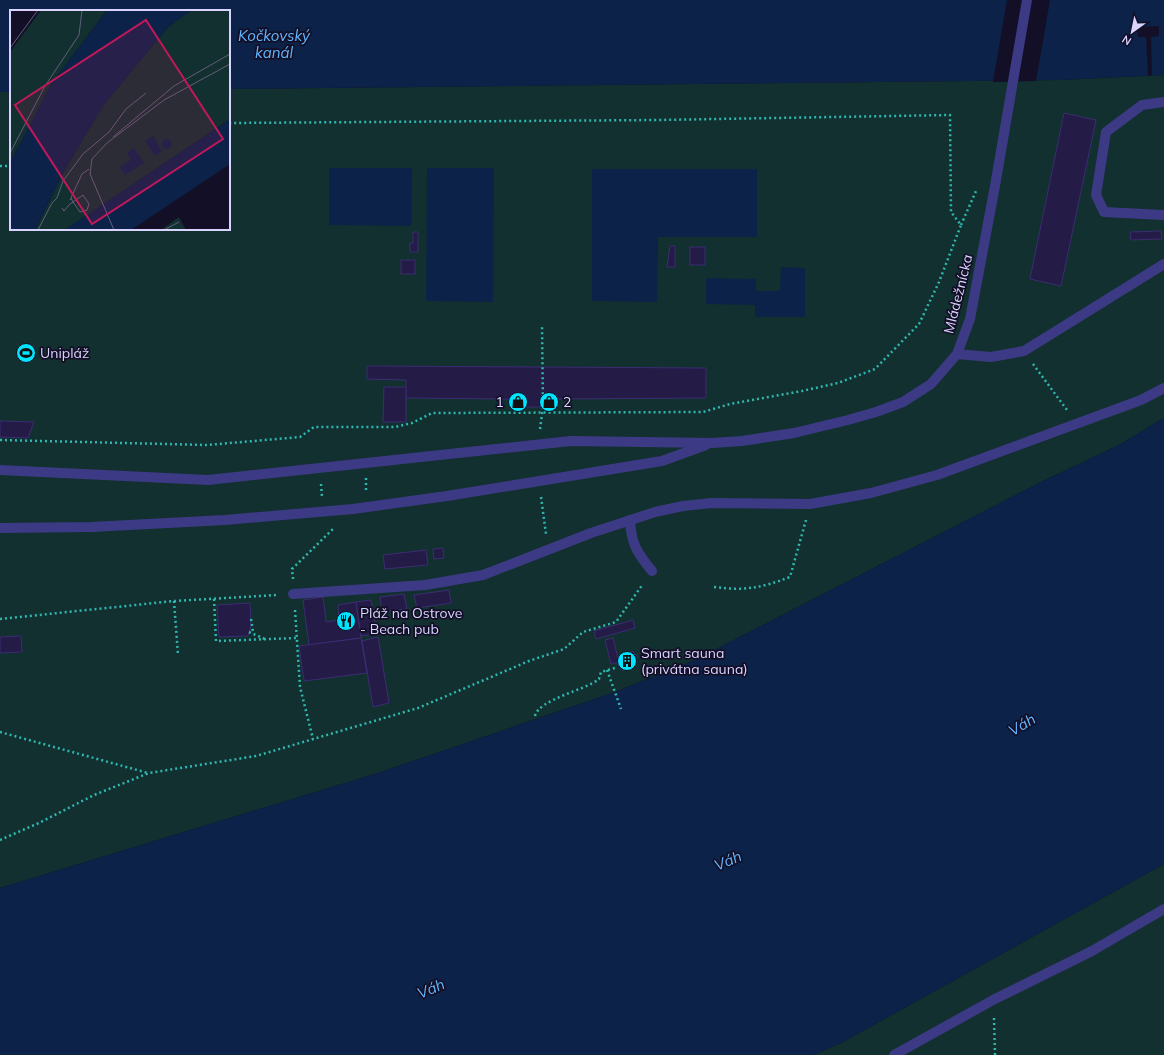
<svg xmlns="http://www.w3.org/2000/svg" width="1164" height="1055" font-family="Mulish,sans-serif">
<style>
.green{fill:#12302f}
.water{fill:#0c2248}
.pier{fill:#130f26}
.building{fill:#241b47;stroke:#3b2d73}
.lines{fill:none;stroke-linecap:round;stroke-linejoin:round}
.path{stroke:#2fb8b0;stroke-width:2.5;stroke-dasharray:2 3;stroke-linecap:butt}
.minor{stroke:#3d3a85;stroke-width:10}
.labels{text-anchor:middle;stroke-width:3.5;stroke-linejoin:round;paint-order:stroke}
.street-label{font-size:14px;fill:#d9d4ff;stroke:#130f26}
.poi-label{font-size:14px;fill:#d9d4ff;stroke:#130f26;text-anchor:start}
.water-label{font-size:15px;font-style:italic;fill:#62b6ff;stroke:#130f26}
.inset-road{fill:none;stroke:#625e7d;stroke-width:1}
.view{fill:#c2185b;fill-opacity:0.15;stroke:#c2185b;stroke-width:2}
.inset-edge{fill:none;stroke:#d9d4ff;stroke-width:2}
</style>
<rect width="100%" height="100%" fill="#130f26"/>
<!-- green -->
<g class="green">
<path d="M1164,75V418L1121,444L1039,483L697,659L615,692L378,773L0,888V92H11V229H229V89L1059,80Z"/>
<path d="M1164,864V1055H814L841,1043Z"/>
</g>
<!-- water -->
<g class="water">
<path d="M0,0H1164V75L1059,80L229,89V11H11V92H0Z"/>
<path d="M329,168H412L411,226L329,225Z"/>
<path d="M427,168H494L493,302L426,301Z"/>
<path d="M592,169H757V237H658L657,302L592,301Z"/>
<path d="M781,267L805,268V317H755V305L706,304V278L756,279V291H780Z"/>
<path d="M1164,418V864L841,1043L814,1055H0V888L378,773L615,692L697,659L1039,483L1121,444Z"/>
</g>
<!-- pier -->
<g class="pier">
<path d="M1007,0H1050L1036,81L993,82Z"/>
<path d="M1159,26V36L1151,37L1152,75L1148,76L1146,37H1138V27Z"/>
</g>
<!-- building -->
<g class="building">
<path d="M1064,113L1096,120L1061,286L1030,279Z"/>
<path d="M1161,231L1162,239L1131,240L1130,232Z"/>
<path d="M413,232H418V252H410V243H413Z"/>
<path d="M670,246H675V267H667Z"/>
<rect x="690" y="247" width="15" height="18"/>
<rect x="401" y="260" width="14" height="14"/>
<path d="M367,366L706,368V398L556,399V407H510V399L406,398V380L367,379Z"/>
<path d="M384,387H406V422H383Z"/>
<path d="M0,421L34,422L28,438L0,437Z"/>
<path d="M443,548L444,558L434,559L433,549Z"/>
<path d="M426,550L428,565L385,569L383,555Z"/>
<path d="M449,590L451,603L417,608L414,595Z"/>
<path d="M404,594L407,609L382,612L380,597Z"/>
<path d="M323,597L326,622L339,620L338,605L356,602L361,638L309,645L303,600Z"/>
<path d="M371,600L377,634L361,636L356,602Z"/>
<path d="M250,603L251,626L248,636L219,637L217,605Z"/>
<path d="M633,620L635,628L596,639L594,631Z"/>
<path d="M21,636L22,652L0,653V637Z"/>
<path d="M378,637L389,703L373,707L362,641Z"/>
<path d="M361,638L367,673L304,681L299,646Z"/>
<path d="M613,638L619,662L611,664L605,640Z"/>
<path d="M632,651L638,657L623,671L617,664Z"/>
</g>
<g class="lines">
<!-- path -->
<g class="path">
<path d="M0,166H11"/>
<path d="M961,225L976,191"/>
<path d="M1033,364L1067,410"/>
<path d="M540,429L543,407L542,325"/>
<path d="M0,440L207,445L300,437L314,427H395L412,423L432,413L703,412L730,404L802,391L838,383L875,369L919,324L939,282L961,225L951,212L950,115L658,120L229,123"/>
<path d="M366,478V491"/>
<path d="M321,484L322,497"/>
<path d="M541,497L546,534"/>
<path d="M293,579L292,569L334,528"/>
<path d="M714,587C745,591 761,588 790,577L806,520"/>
<path d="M214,599L216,641L297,638"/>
<path d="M174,601L178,655"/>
<path d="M295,610L300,687L313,739"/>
<path d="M0,619L174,601L277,595"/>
<path d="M251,619L253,632"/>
<path d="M249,632L265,639"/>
<path d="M607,670L621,709"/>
<path d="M535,716C539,699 586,690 599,679L601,672L615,668"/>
<path d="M0,732L148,773"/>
<path d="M0,840L39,823L94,795L149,773L256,756L418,708L529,661L564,649L583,632L616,622L643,584"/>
<path d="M994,1018L995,1055"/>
</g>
<!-- minor -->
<g class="minor">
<path d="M1164,102L1142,105L1106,132L1096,195L1104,212L1164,215"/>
<path d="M957,354L991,357L1024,351L1164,264"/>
<path d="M0,470L208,480L571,441L712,443L742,441L794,433L848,420L876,412L903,402L931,384L957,354L970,319L995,186L1027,0"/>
<path d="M630,520C631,543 637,553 652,571"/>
<path d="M0,528L91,527L225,520L353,509L447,496L662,461L706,445"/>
<path d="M293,594L425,585L483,575L591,533L655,512L683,506L712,503L810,504L871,493L937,475L1141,400L1164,388"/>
<path d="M894,1055L993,1000L1092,951L1164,909"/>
</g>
</g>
<!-- icons -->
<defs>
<g id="stadium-disc" transform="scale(1)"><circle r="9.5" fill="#00e5ff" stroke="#130f26"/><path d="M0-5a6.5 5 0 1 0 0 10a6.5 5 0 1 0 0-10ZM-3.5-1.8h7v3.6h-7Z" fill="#111"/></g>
<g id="shop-disc" transform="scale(1)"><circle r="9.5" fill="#00e5ff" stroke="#130f26"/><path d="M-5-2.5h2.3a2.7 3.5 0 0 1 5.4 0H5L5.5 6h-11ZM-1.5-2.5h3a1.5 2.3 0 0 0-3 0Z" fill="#111"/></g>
<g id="restaurant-disc" transform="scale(1)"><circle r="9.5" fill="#00e5ff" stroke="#130f26"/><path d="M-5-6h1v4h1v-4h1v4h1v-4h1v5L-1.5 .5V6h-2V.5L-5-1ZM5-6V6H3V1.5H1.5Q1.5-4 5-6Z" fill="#111"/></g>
<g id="building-disc" transform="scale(1)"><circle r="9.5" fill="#00e5ff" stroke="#130f26"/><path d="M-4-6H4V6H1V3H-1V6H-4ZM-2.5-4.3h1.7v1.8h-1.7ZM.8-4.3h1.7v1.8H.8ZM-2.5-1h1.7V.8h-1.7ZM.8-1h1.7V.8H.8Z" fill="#111"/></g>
</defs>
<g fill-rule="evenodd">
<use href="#stadium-disc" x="26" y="353"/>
<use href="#shop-disc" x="518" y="402"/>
<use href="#shop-disc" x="549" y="402"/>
<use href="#restaurant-disc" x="346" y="621"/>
<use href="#building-disc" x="627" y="661"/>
</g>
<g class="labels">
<!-- street labels -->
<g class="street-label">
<text transform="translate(958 294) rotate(-76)" y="5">Mládežnícka</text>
</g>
<!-- poi labels -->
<g class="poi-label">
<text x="40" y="358">Unipláž</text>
<text x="504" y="407" text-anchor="end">1</text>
<text x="563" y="407">2</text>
<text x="360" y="618">Pláž na Ostrove<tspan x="360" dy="16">- Beach pub</tspan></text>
<text x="641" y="658">Smart sauna<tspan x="641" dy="16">(privátna sauna)</tspan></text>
</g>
<!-- water labels -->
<g class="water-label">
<text x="274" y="41">Kočkovský<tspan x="274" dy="17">kanál</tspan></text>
<text transform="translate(1022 725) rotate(-31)" y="5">Váh</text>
<text transform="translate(728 861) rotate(-23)" y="5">Váh</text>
<text transform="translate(431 989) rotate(-23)" y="5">Váh</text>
</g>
</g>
<!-- overview -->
<g transform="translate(10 10)">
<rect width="220" height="220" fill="#130f26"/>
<path d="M31,0H97L42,73L0,153V42ZM182,0H220V109L55,220H25L54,161L93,96L158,17ZM169,207L176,220H151Z" fill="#12302f"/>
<path d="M97,0H182L158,17L93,96L54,161L25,220H0V153L42,73ZM220,109V154L121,220H55ZM143,126L152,141L145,146L135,131ZM152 134a5 5 0 1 1 10 0a5 5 0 1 1-10 0ZM124,138L134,153L115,165L110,157L121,150L117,143Z" fill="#0c2248"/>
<path class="inset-road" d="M0,38L28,0M103,127L164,76L220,44M0,143L35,76L69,25L72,0M60,190L72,164L79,159M52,198L54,201L60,194L63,192L73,185L79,194L77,200L70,202L63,192L61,188M28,220L42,193L47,188L53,171L73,144L99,122L116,99L136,83M104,220L80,164L82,149L97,133L154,90L220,54M154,220L169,212"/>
<path class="view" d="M136,10L213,129L82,214L5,95Z"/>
<rect width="220" height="220" class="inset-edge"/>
</g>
<!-- north arrow -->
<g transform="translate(1132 32) rotate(213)" stroke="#130f26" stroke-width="3" paint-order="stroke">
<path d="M0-3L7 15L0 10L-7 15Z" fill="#d9d4ff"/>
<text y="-6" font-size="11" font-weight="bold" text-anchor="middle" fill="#d9d4ff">N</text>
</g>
</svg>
